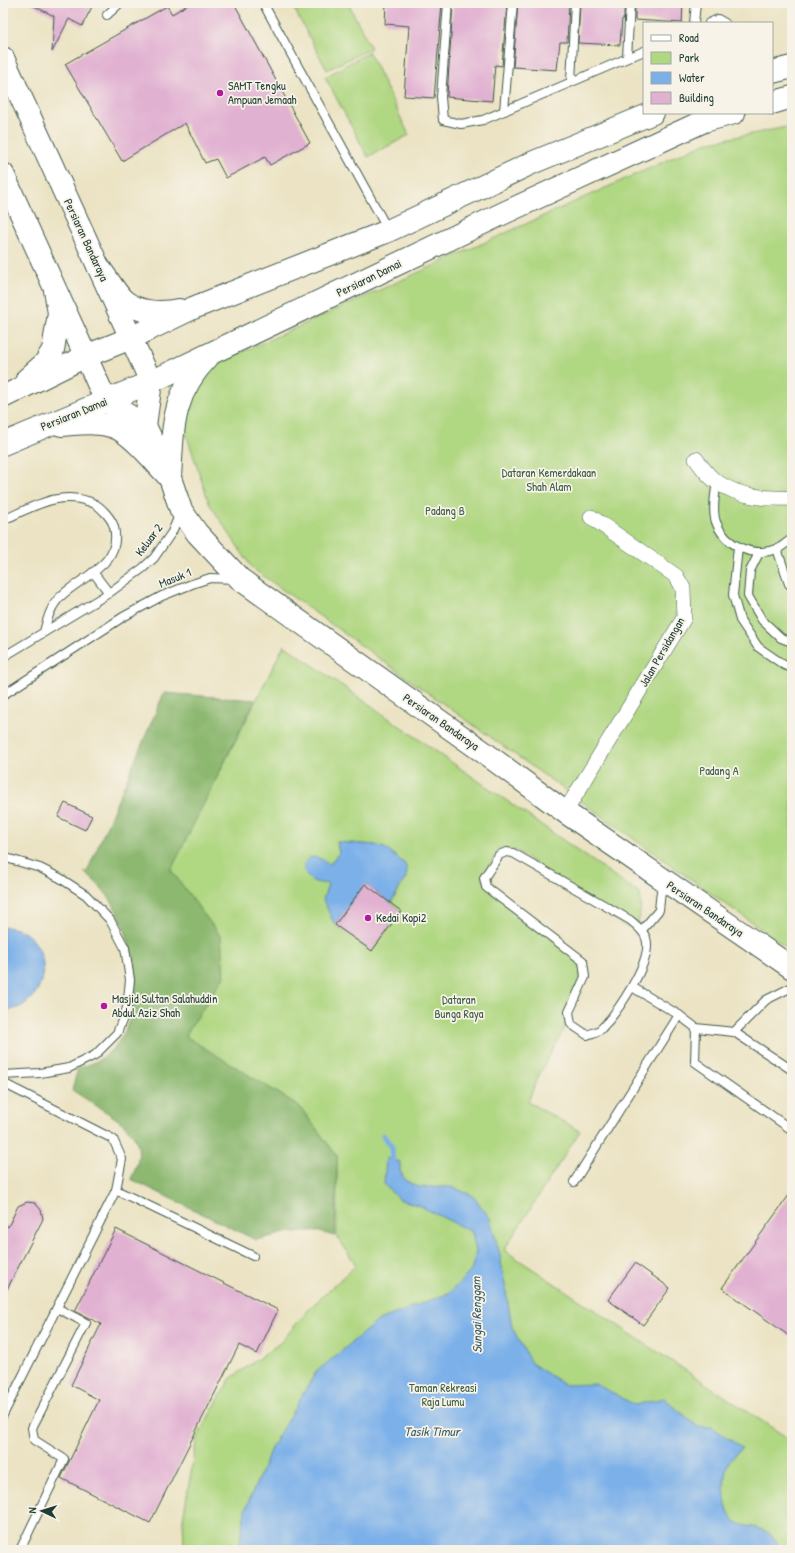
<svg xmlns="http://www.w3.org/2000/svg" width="795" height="1553" font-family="'Patrick Hand',sans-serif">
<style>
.green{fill:#b0d782;stroke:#688a5b;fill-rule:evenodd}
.forest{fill:#8cb870;stroke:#567a52}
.water{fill:#7bb0e9;stroke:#4d768e}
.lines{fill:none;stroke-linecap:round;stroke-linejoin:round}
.stream{stroke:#7bb0e9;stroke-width:5}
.building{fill:#e1b1d2}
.service-casing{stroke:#3e5649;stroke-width:10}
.minor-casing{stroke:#3e5649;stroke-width:16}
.secondary-casing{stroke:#3e5649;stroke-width:24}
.primary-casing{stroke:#3e5649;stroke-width:24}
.service{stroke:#fff;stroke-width:8}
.minor{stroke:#fff;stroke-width:15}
.secondary{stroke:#fff;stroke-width:22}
.primary{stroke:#fff;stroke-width:22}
.poi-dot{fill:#b5179e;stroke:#f7f3e8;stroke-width:1.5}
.labels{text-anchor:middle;stroke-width:3.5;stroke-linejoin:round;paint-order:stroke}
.poi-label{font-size:12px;fill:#1f3d34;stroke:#f7f3e8;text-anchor:start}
.street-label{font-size:12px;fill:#1f3d34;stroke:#f7f3e8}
.park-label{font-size:12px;fill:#3c5c44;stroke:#f7f3e8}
.water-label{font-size:13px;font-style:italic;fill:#365a61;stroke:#f7f3e8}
</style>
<rect width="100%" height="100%" fill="#f7f3e8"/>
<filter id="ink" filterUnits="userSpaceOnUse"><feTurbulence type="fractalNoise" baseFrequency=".025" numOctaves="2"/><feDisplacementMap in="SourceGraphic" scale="8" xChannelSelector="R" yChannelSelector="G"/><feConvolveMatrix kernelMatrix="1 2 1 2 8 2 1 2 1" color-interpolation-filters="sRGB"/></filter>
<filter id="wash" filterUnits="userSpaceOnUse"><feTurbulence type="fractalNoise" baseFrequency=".012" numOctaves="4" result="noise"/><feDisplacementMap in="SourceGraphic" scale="16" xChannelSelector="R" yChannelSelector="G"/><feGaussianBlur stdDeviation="0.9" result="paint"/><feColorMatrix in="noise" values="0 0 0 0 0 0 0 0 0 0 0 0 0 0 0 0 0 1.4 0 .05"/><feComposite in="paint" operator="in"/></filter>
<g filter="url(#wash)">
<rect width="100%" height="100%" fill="#ebe3c3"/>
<!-- green -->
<g class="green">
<path d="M291,3H348L371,48L327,70Z"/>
<path d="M369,52L409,135L368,157L325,77Z"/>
<path d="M792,126V951L252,568L209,503L184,427L198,372L705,143Z"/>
<path d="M284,645L640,894L641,906L638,925L626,927L517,851L498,852L481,878L580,963L581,977L564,1012L565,1027L538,1077L528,1102L580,1131L504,1250L792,1441V1550H184L183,1519L197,1437L230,1379L280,1343L311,1307L356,1265L337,1236V1156L299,1106L184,1036L224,976L187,893L170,870ZM337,842L375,845L406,877L391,903L401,911L372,951L335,925L328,884L329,865L339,853Z"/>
</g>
<!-- forest -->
<path class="forest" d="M164,693L255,700L171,870L221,937L224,976L185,1036L299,1106L337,1156L335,1236L316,1231H302L285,1233L256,1240L131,1179C149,1144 133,1128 103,1110C93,1103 82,1097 72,1090L78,1068C149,1052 143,955 114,906C107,892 96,882 84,872H87Z"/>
<!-- water -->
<g class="water">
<path d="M337,842L375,845L385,848L405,864L407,870L406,877L391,903L365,884L335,925L323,900L328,884C322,883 314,883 310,879C298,869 305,853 319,858C323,859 326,863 329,865L339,853Z"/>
<path d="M3,926C12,928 21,929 29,936C51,956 47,992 20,1007C16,1009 10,1010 5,1011H3Z"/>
<path d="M386,1158L400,1162V1171L406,1181L419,1187H451L472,1195L490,1218L500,1255L512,1327L531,1363L565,1385L596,1384L635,1405L664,1398L698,1427H712L742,1448C737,1453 730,1458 728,1464C722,1478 723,1510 734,1520C745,1530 761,1523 775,1539C777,1543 779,1546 780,1550H239L245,1510L272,1446L316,1372L379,1320L449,1293L471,1271L476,1252L472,1232L420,1206L398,1199L384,1184Z"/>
</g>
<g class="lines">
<!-- stream -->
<path class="stream" d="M383,1135L392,1147L393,1167"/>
</g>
<g id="blocks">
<!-- building -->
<g class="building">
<path d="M28,3H94L82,26L69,19L52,52L54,16Z"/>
<path d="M191,3H234L310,143L270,165L265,157L226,178L216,159L205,163L185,123L122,161L65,64L167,6L172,14Z"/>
<path d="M386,3H442L434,98L404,96L409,26L385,24Z"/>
<path d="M453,3H507L502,66L495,65L492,101L447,97Z"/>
<path d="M518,3H569L567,42H560L557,70L513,67Z"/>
<path d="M580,3H624V19H622L620,45L578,43Z"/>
<path d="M635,3H683L682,23L635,20Z"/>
<path d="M65,803L92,816L85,830L58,817Z"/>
<path d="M365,884L401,911L372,951L335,925Z"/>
<path d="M792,1191V1338L722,1288Z"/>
<path d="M27,1202L35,1203L41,1210L43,1219L3,1297V1224L8,1227L18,1206Z"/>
<path d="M116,1229L278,1310L257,1354L239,1345L150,1523L61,1478L99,1400L71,1385L101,1324L75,1311Z"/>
<path d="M635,1263L670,1288L643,1325L608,1300Z"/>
</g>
</g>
</g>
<g filter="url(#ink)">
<use href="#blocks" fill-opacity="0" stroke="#3e5649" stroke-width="1"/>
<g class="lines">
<!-- service casing -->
<g class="service-casing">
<g id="service">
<path d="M263,3L388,230"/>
<path d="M448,3L441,97L443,120L461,124L483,120L644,51"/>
<path d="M107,15L120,3"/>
<path d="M694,23L696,3"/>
<path d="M709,23L718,19L725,23"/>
<path d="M627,58L630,3"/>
<path d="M571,81L575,3"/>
<path d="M504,111L513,3"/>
<path d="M717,482C715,493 712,511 716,522C725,546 753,558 777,549C782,547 787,542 792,539"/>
<path d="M3,520C33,507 62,488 95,504C102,508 112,519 114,527C123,566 80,576 59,598C50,608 47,620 44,632"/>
<path d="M738,547L733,595L740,620L758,647L784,665L792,668"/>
<path d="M777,549L789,584L792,586"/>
<path d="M759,553L750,571L748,596L762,620L781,638L792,642"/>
<path d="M93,572L109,593"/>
<path d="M3,657L109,593L143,568L154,558L172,532L180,513"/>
<path d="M3,695L123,617L162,596L192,584L210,578L235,579"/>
<path d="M506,852L513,853L630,920C636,925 643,930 646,938C654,960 616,1014 601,1029C597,1032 592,1033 587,1035L571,1024L569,1012L585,977L583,961L486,887L484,878L499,855Z"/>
<path d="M3,857L40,868L60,878L86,895L110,920L125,948L130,980L127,1008L117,1033L95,1055L69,1068L40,1073L3,1075"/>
<path d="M642,930L659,910L662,881"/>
<path d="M632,987L679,1015L696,1028L695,1062L792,1130"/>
<path d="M696,1028L734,1032L792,1070"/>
<path d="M734,1032L766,1000L792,987"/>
<path d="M3,1083L113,1139L122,1159L116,1190L3,1415"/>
<path d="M574,1182L679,1015"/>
<path d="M116,1190L253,1256"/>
<path d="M20,1550L64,1459L34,1440L32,1428L86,1323L57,1308"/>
</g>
</g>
<!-- minor casing -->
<g class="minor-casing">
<g id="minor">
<path d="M696,459C702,467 708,477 717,482C739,497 766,499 792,498"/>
<path d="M565,812L684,618L683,588L676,576L591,517"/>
</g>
</g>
<!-- secondary casing -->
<g class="secondary-casing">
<g id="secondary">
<path d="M3,58L151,382L145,426"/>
<path d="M3,174L106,401L145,426L170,478L181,510L197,533L240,579L482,751L565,812L792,968"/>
</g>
</g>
<!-- primary casing -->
<g class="primary-casing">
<g id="primary">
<path d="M772,72L792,67"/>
<path d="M772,103L792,97"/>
<path d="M98,266C106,276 113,289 122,299C137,313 160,314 179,310"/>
<path d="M27,379L45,363L53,350L59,313L55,290"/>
<path d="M3,397L86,356L131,338L193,308L388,231L534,162L653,113"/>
<path d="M61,425C78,424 98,421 114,427C133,434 155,463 170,478"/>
<path d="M3,444L151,382L506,212L704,121L734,113"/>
<path d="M170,478C173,429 171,395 208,357"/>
</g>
</g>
<!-- service -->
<use href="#service" class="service"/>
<!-- minor -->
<use href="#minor" class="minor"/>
<!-- secondary -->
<use href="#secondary" class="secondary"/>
<!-- primary -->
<use href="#primary" class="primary"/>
</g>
</g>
<!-- markers -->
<g class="poi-dot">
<circle cx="220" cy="93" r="4"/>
<circle cx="368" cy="918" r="4"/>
<circle cx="104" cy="1006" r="4"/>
</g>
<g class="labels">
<!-- poi labels -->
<g class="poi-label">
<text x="228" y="90">SAMT Tengku<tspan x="228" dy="14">Ampuan Jemaah</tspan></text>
<text x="376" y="922">Kedai Kopi2</text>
<text x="112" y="1003">Masjid Sultan Salahuddin<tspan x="112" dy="14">Abdul Aziz Shah</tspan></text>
</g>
<!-- street labels -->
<g class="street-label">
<text transform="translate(86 240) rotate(65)" y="4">Persiaran Bandaraya</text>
<text transform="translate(369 278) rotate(-26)" y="4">Persiaran Damai</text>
<text transform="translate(74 414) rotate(-22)" y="4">Persiaran Damai</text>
<text transform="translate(149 540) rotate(-53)" y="4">Keluar 2</text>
<text transform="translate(175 578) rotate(-22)" y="4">Masuk 1</text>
<text transform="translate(662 652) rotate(-60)" y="4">Jalan Persidangan</text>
<text transform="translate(441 722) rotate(35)" y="4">Persiaran Bandaraya</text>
<text transform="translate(705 909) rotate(34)" y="4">Persiaran Bandaraya</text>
</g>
<!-- park labels -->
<g class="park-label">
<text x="549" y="477">Dataran Kemerdakaan<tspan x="549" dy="14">Shah Alam</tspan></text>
<text x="445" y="515">Padang B</text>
<text x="719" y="775">Padang A</text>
<text x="459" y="1004">Dataran<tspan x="459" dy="14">Bunga Raya</tspan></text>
<text x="443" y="1392">Taman Rekreasi<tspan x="443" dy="14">Raja Lumu</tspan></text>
</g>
<!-- water labels -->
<g class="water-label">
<text transform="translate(476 1315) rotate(-91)" y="5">Sungai Renggam</text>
<text x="432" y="1436">Tasik Timur</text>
</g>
</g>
<!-- margin -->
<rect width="795" height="1553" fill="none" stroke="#f7f3e8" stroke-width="16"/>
<!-- legend -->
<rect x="643" y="22" width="130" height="92" fill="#f7f3e8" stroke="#a1aaa0"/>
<rect x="651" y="35" width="20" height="6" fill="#ffffff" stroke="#a1aaa0"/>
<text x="679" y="42" font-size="12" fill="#1f3d34">Road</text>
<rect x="651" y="52" width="20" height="12" fill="#b0d782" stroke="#a1aaa0"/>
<text x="679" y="62" font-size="12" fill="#1f3d34">Park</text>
<rect x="651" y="72" width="20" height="12" fill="#7bb0e9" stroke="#a1aaa0"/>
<text x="679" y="82" font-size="12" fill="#1f3d34">Water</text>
<rect x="651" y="92" width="20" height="12" fill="#e1b1d2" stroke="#a1aaa0"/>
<text x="679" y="102" font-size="12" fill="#1f3d34">Building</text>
<!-- north arrow -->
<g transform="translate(42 1511) rotate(274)" stroke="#f7f3e8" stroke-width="3" paint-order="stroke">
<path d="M0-3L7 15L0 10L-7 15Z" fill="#1f3d34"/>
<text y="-6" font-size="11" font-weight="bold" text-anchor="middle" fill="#1f3d34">N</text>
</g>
</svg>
